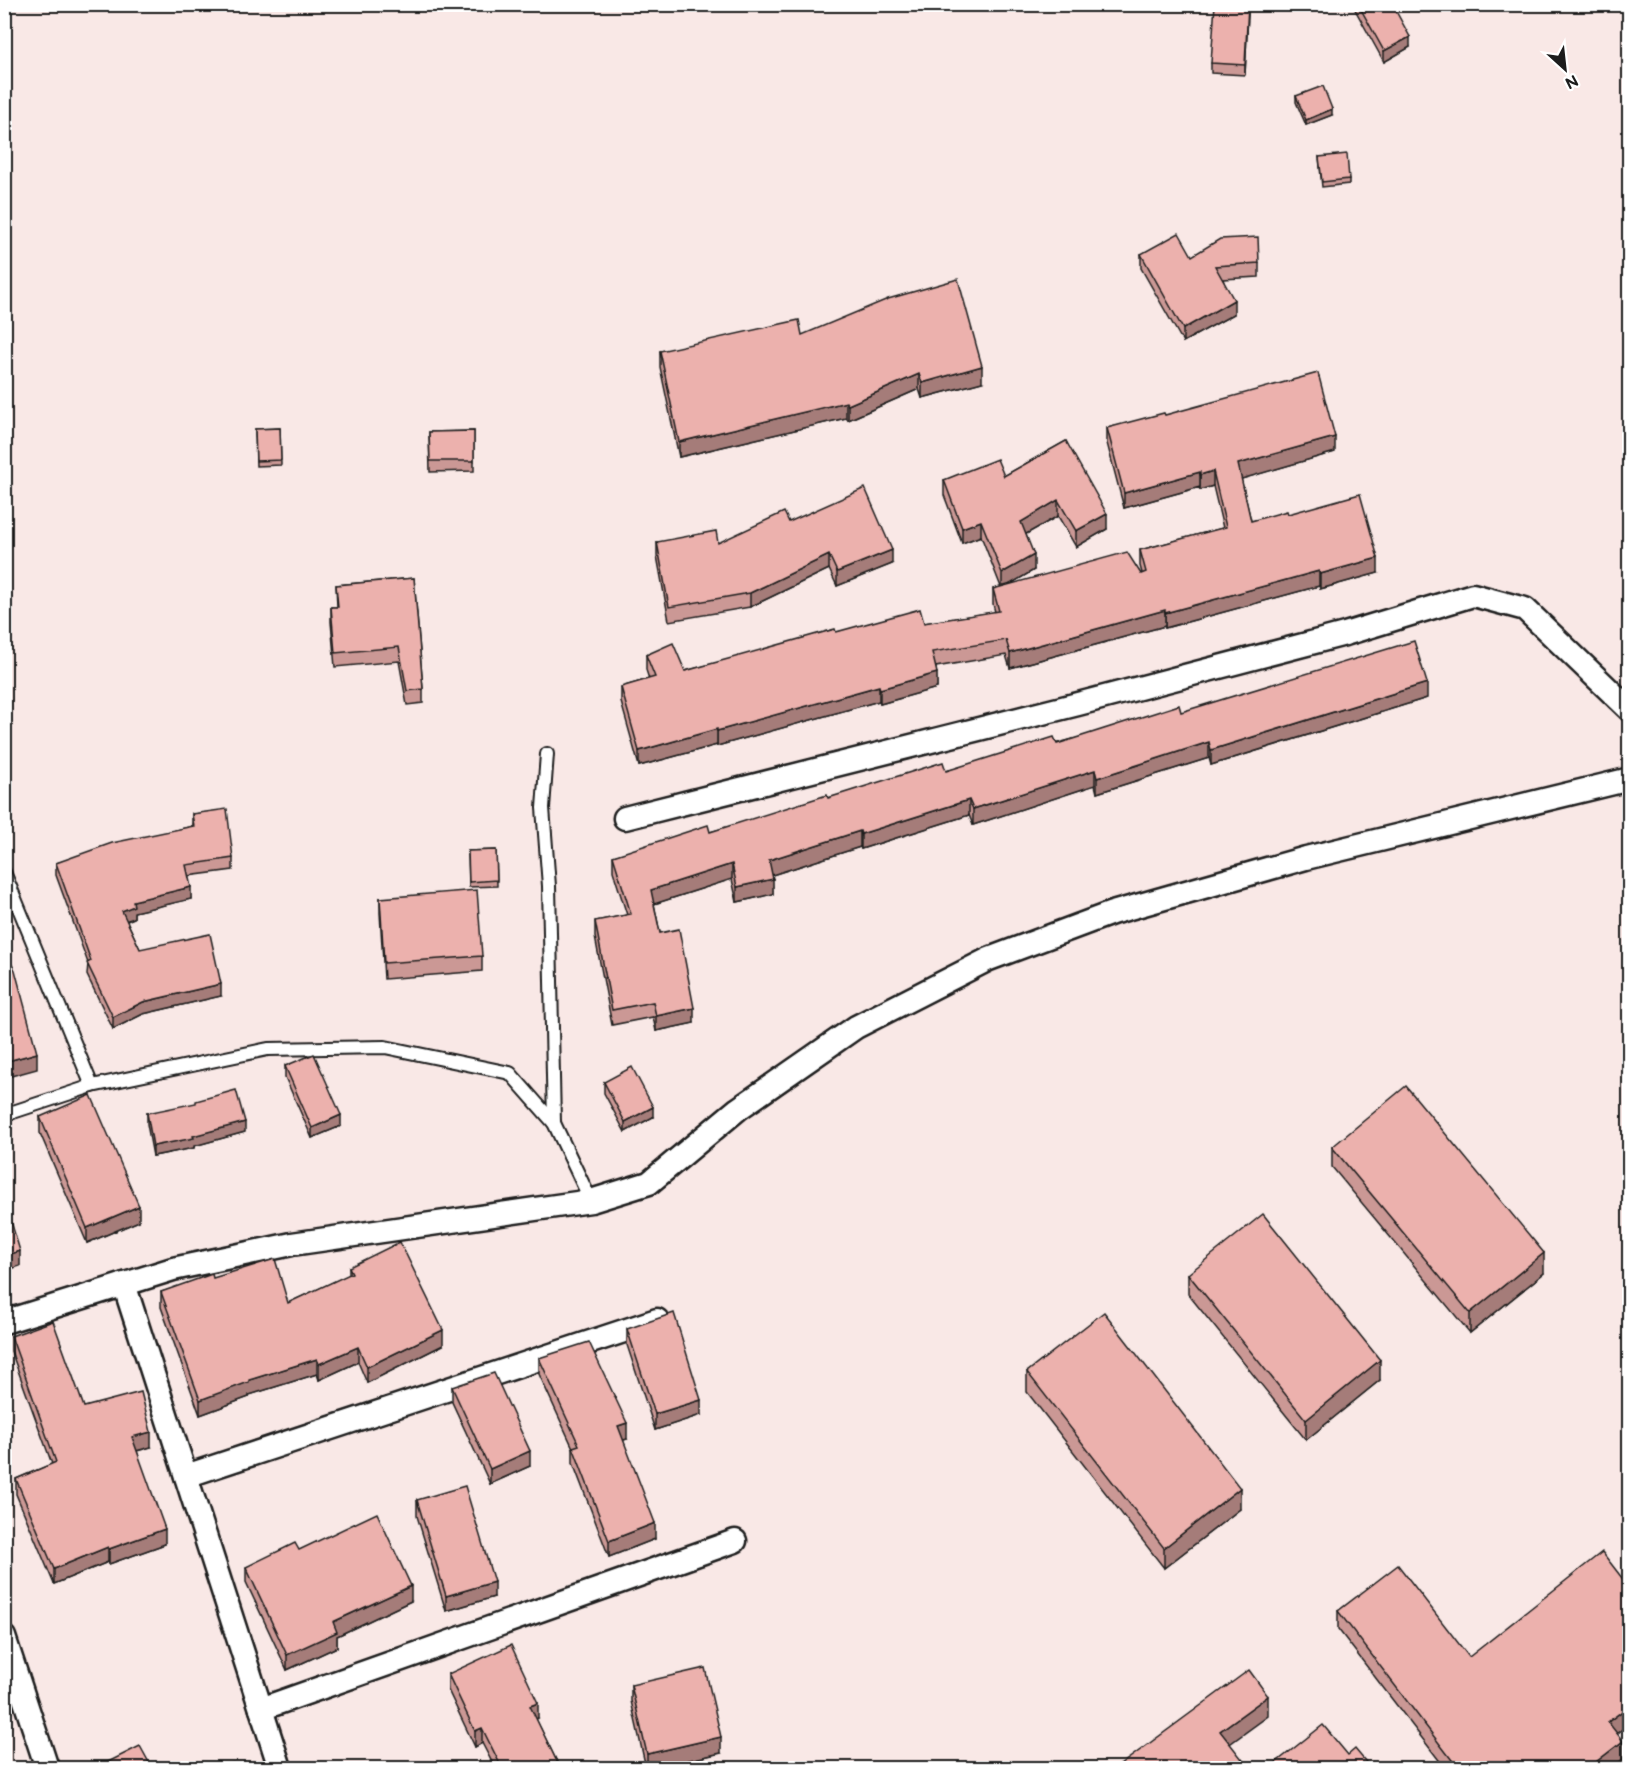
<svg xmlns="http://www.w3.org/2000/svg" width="1634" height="1773" font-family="'Balsamiq Sans',sans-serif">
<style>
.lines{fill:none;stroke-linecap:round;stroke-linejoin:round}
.service-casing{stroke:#1c1c1c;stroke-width:16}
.minor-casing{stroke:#1c1c1c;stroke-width:27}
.service{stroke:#fff;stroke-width:12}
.minor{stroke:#fff;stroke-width:22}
.wall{fill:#cb9895;stroke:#1c1c1c;stroke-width:1.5}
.shaded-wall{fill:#a57c79;stroke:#1c1c1c;stroke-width:1.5}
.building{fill:#ecb1ad;stroke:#1c1c1c;stroke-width:1.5}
</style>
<rect width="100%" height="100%" fill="#f9e8e6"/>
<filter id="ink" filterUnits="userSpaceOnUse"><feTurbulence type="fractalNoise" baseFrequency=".0167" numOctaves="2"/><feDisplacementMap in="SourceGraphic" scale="12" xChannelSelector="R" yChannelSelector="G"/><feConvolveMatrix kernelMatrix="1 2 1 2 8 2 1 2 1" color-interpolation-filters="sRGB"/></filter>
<g filter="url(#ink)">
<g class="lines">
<!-- service casing -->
<g class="service-casing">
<g id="service">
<path d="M547,754L543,808L549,886L554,1123"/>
<path d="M4,872L92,1086"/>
<path d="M4,1115L92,1086L268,1049L385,1047L510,1073L554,1123L591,1201"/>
</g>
</g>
<!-- minor casing -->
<g class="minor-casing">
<g id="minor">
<path d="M625,818L1078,704L1345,634L1473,595L1525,609L1630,710"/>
<path d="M124,1284L280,1768"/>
<path d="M4,1322L173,1269L292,1244L591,1201L649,1183L738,1109L856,1027L989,959L1112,913L1306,858L1630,779"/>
<path d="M186,1476L657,1320"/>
<path d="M4,1637L47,1768"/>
<path d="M261,1709L735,1541"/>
</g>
</g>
<!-- service -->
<use href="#service" class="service"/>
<!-- minor -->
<use href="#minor" class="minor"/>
</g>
<!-- wall -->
<g class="wall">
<path d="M1352,4H1392L1410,47L1384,62Z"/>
<path d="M1248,13L1245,75L1211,73V63Z"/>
<path d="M1296,96L1332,115L1306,125L1296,102Z"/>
<path d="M1319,157L1349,179V184L1322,187Z"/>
<path d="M1141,254L1192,256L1259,263V277L1223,279L1234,314L1183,342L1141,268Z"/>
<path d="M802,335L982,382L922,398L919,389L848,420L846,418L679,457L660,367V351Z"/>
<path d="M1165,415L1335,452L1241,479L1251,521L1288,514L1378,573L1320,589L1319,586L1165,628V626L1010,668L1006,655L936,667L937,688L880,704L879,701L717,746V745L639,766L621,702V687L649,679L646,670V655L685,671L836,632L924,623L995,612L993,604V589L1001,587L981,536L962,543L944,495V480L1004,476L1066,441L1107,529L1076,547L1058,516L1026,534L1034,570L1010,584L1141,574L1142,573L1140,566V550L1223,528L1213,486L1200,490V487L1124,508L1107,443V428Z"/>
<path d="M280,428L281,465L256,466L255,429Z"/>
<path d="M474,431V471L430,472L429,432Z"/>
<path d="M789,522L892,564L837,586L829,569L750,607L669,621L657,556V542L718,543Z"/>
<path d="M414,578L423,689V703L407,705L399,661L335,667L331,622V607H337L336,585Z"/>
<path d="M1427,698L1211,765L1209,758L1097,793L1095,785L973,825L969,815L861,849L860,847L772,875L773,894L737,902L732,879L654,904L660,933L694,1023L656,1031L653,1017L612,1025L595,937V921L627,915L613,871V856L710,832L828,798L946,771L1181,712Z"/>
<path d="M192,814L233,858V870L188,876L191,899L134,912V918L127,921L140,949L221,996L143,1014L113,1029L87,975L88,963L56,875V863L192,826Z"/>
<path d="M496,850L497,886L469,887L468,851Z"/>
<path d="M380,898L482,956V971L384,979L380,913Z"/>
<path d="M285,1066L341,1126L312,1138L285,1077Z"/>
<path d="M604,1082L653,1117L625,1132L604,1093Z"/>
<path d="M147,1113L245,1132L194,1146V1148L153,1156L147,1124Z"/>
<path d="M40,1117L139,1221L87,1243L40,1133Z"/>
<path d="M1332,1147L1544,1273L1470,1333L1332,1167Z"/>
<path d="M349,1267L443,1345L367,1383L358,1362L319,1380L317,1374L249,1395V1397L200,1415L161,1307V1292L213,1278L288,1303L349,1275Z"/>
<path d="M1188,1274L1380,1380L1306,1440L1188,1294Z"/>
<path d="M627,1329L701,1415L655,1430L627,1345Z"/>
<path d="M11,1336L84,1407L151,1447L137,1451L165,1544L109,1564L108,1562L54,1584L16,1494V1479L52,1464L11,1351Z"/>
<path d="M539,1358L627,1439L623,1440L655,1539L609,1557L573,1463V1448L539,1374Z"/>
<path d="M1027,1372L1240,1509L1164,1568L1027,1392Z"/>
<path d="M452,1387L530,1466L490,1484L452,1402Z"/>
<path d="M417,1500L494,1597L446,1611L417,1516Z"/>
<path d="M299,1550L411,1601L337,1636V1647L287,1670L246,1582V1567Z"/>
<path d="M1629,1587V1724L1617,1734L1623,1759L1611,1768H1445L1338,1629V1611L1469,1657Z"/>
<path d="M448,1674L538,1718L536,1719L560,1768H495L482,1743L475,1747L448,1690Z"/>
<path d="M631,1685L721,1753L653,1768H646L631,1701Z"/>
</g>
<!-- shaded-wall -->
<g class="shaded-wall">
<path d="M1248,4V13L1245,75V65Z"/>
<path d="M1410,37V47L1384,62V51Z"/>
<path d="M1332,109V115L1306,125V120Z"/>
<path d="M1234,300V314L1183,342V329Z"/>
<path d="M982,366V382L922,398V383Z"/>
<path d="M919,374V389L848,420V405Z"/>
<path d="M846,402V418L679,457V442Z"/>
<path d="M1335,437V452L1238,480V464Z"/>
<path d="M1213,471V486L1200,490V475Z"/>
<path d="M1200,472V487L1124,508V493Z"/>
<path d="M1058,500V516L1021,537V522Z"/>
<path d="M1107,514V529L1076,547V531Z"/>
<path d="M981,521V536L962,543V528Z"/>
<path d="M892,550V564L837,586V572Z"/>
<path d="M829,555V569L750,607V593Z"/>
<path d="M1034,555V570L1002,589V573Z"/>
<path d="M1378,558V573L1320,589V574Z"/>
<path d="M1319,571V586L1165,628V613Z"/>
<path d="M1165,610V626L1010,668V653Z"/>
<path d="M937,673V688L880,704V689Z"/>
<path d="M1427,683V698L1211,765V750Z"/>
<path d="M879,686V701L717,746V731Z"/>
<path d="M717,729V745L639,766V751Z"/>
<path d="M1209,742V758L1097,793V778Z"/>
<path d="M1095,770V785L973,825V809Z"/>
<path d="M969,800V815L861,849V834Z"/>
<path d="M860,831V847L769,876V860Z"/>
<path d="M732,864V879L651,905V890Z"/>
<path d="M773,879V894L737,902V887Z"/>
<path d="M191,887V899L134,912V918L122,922V911L133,901Z"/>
<path d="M221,984V996L143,1014L113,1029V1017L143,1002Z"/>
<path d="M694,1008V1023L656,1031V1016Z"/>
<path d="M37,1053V1069L4,1078V1062Z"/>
<path d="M653,1107V1117L625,1132V1122Z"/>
<path d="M341,1115V1126L312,1138V1128Z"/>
<path d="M245,1122V1132L194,1146V1148L153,1156V1146Z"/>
<path d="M139,1206V1221L87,1243V1228Z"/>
<path d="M20,1251V1266L4,1271V1256Z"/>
<path d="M1544,1253V1273L1470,1333V1313Z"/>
<path d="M443,1330V1345L367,1383V1367Z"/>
<path d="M358,1347V1362L319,1380V1364Z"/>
<path d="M317,1359V1374L249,1395V1397L200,1415V1400L249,1380Z"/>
<path d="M1380,1360V1380L1306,1440V1420Z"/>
<path d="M701,1400V1415L655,1430V1414Z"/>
<path d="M627,1423V1439L618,1442V1426Z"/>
<path d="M151,1432V1447L132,1452V1437Z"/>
<path d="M530,1451V1466L490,1484V1469Z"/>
<path d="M1240,1488V1509L1164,1568V1548Z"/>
<path d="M655,1523V1539L609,1557V1541Z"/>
<path d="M165,1529V1544L109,1564V1549Z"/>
<path d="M108,1547V1562L54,1584V1569Z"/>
<path d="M494,1582V1597L446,1611V1596Z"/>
<path d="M411,1586V1601L337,1636V1647L287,1670V1655L333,1622Z"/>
<path d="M1268,1696V1716L1220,1751V1731Z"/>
<path d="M538,1703V1718L530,1722V1706Z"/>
<path d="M1629,1706V1724L1608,1740V1722Z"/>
<path d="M482,1728V1743L475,1747V1731Z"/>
<path d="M721,1737V1753L653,1768H647V1754Z"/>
<path d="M1623,1741V1759L1611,1768H1588Z"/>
</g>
<!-- building -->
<g class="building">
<path d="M1215,4H1248L1245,65L1211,63Z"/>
<path d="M1358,4H1392L1410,37L1384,51Z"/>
<path d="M1323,86L1332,109L1306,120L1296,96Z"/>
<path d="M1347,154L1349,179L1322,182L1319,157Z"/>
<path d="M1179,233L1192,256L1220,239L1258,237L1259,263L1215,266L1234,300L1183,329L1141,254Z"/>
<path d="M958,279L982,366L922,383L919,374L848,405L846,402L679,442L660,351L799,320L802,335L888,299Z"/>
<path d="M1318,373L1335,437L1238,464L1251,521L1287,511L1288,514L1360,494L1378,558L1320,574L1319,571L1165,613V610L1010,653L1006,640L932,652L937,673L880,689L879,686L717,731V729L639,751L621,687L655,677L646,655L673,643L685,671L835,629L836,632L920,609L924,623L999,611L993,589L1127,552L1141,574L1146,572L1140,550L1226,527L1213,471L1200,475V472L1124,493L1107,428L1164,413L1165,415Z"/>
<path d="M280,428L281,460L256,461L255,429Z"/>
<path d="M474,431V461H430L429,432Z"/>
<path d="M1066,441L1107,514L1076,531L1058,500L1021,522L1034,555L1002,573L981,521L962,528L944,480L997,459L1004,476Z"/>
<path d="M865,488L892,550L837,572L829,555L750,593L669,607L657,542L716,531L718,543L784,512L789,522Z"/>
<path d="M414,578L423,689L407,691L399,647L335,653L331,607H338L336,585Z"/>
<path d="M1414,641L1427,683L1211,750L1209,742L1097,778L1095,770L973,809L969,800L861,834L860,831L769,860L773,879L737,887L732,864L651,890L660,933L679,929L694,1008L656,1016L653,1002L612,1010L595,921L631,914L613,856L708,825L710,832L827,795L828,798L943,762L946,771L1054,737L1057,744L1179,705L1181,712Z"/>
<path d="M227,809L233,858L186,865L191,887L133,901L134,906L122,911L140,949L210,934L221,984L143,1002L113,1017L87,963L91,961L56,863L112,843L194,826L192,814Z"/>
<path d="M496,850L497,880L469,882L468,851Z"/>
<path d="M477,890L482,956L384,963L380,898Z"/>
<path d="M4,951L15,970L37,1053L4,1062Z"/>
<path d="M314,1054L341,1115L312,1128L285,1066Z"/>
<path d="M632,1067L653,1107L625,1122L604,1082Z"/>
<path d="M1406,1086L1544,1253L1470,1313L1332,1147Z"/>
<path d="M236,1090L245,1122L193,1136L194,1138L153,1146L147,1113L196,1103V1101Z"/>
<path d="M91,1095L139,1206L87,1228L40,1117Z"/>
<path d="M4,1198L20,1251L4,1256Z"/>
<path d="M1263,1214L1380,1360L1306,1420L1188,1274Z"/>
<path d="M400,1242L443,1330L367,1367L358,1347L319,1364L317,1359L249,1380V1382L200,1400L161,1292L212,1274L213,1278L275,1259L288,1303L352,1273L349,1267Z"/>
<path d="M1104,1312L1240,1488L1164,1548L1027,1372Z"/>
<path d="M674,1313L701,1400L655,1414L627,1329Z"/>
<path d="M53,1321L84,1407L141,1392L151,1432L132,1437L165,1529L109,1549L108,1547L54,1569L16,1479L56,1462L11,1336Z"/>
<path d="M589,1342L627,1423L618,1426L655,1523L609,1541L573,1447L579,1445L539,1358Z"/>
<path d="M494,1373L530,1451L490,1469L452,1387Z"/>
<path d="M465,1486L494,1582L446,1596L417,1500Z"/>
<path d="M377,1513L411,1586L333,1622L337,1632L287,1655L246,1567L295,1543L299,1550Z"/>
<path d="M1602,1552L1629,1587V1706L1608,1722L1623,1741L1588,1768H1458L1338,1611L1398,1565L1469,1657Z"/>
<path d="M511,1645L538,1703L530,1706L560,1768H502L482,1728L475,1731L448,1674Z"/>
<path d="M705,1668L721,1737L647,1754L631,1685Z"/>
<path d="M1249,1670L1268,1696L1220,1731L1249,1768H1116Z"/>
<path d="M1323,1725L1348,1755L1355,1749L1371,1768H1269Z"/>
<path d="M140,1746L152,1768H96Z"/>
<path d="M233,1763L235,1768H219Z"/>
</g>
</g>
<!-- margin -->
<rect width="1634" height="1773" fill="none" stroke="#fff" stroke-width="24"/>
<rect x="12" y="12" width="1610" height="1749" fill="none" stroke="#1c1c1c" stroke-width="2" filter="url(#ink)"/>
<!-- north arrow -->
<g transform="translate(1565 69) rotate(153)" stroke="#ffffff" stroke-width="4.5" paint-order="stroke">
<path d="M0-4.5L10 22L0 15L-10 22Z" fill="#1c1c1c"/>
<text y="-9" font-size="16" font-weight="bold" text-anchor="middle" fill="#1c1c1c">N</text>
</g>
</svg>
